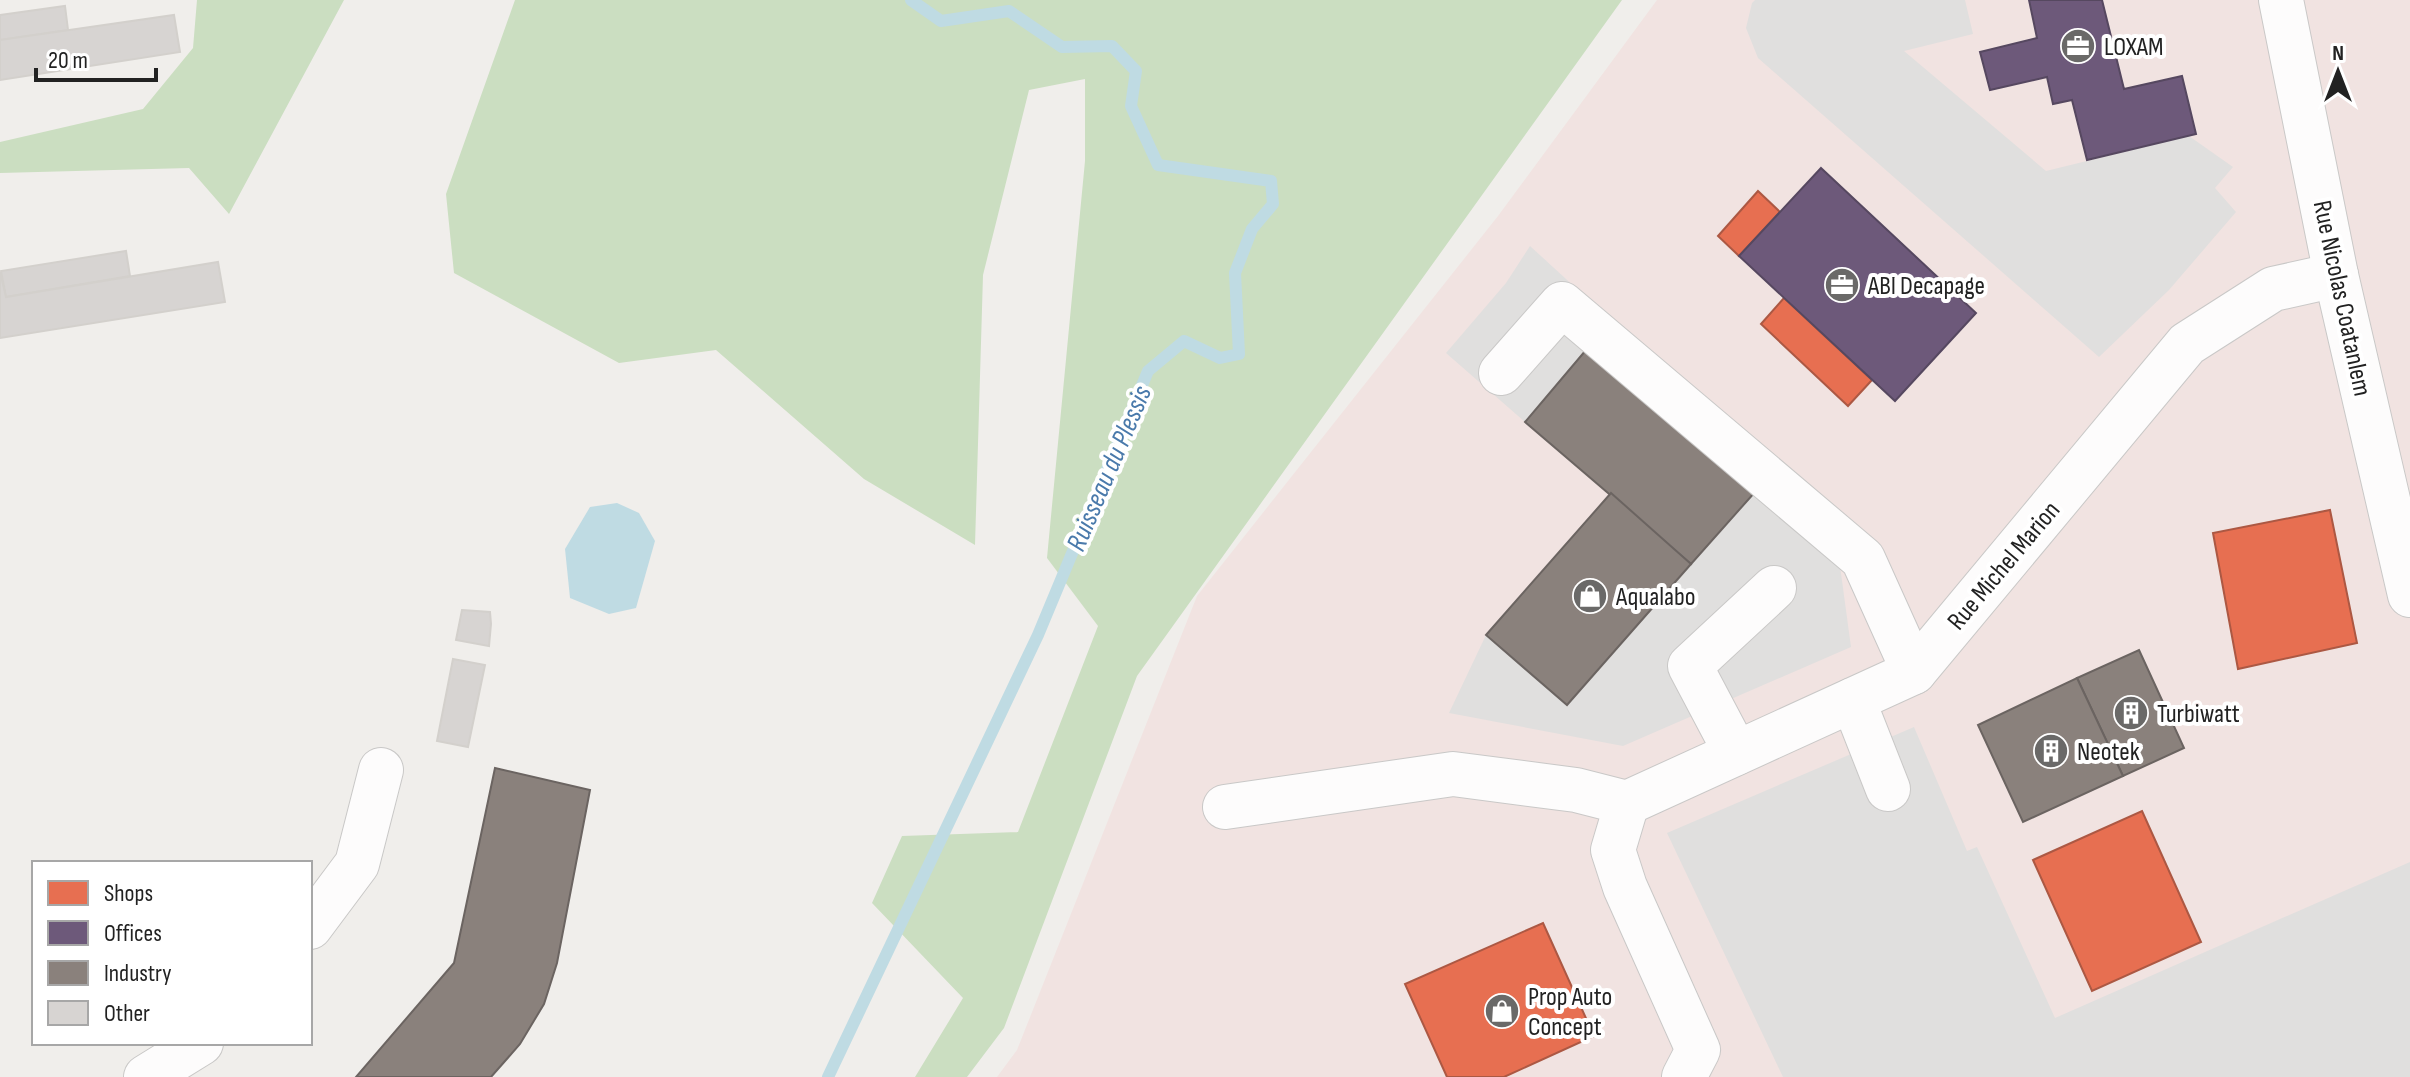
<svg xmlns="http://www.w3.org/2000/svg" width="2410" height="1077" font-family="'Sofia Sans Condensed',sans-serif">
<style>
.commercial{fill:#f1e3e1}
.forest{fill:#cbdec1}
.parking{fill:#e0dfde}
.water{fill:#bfdbe3}
.shops{fill:#e76f51;stroke:#ac5843;stroke-width:2}
.offices{fill:#6d597a;stroke:#564860;stroke-width:2}
.industry{fill:#8a817c;stroke:#6b6461;stroke-width:2}
.lines{fill:none;stroke-linecap:round;stroke-linejoin:round}
.stream{stroke:#bfdbe3;stroke-width:12}
.building{fill:#d7d4d2;stroke:#d3d0cc;stroke-width:2}
.minor-casing{stroke:#c9c8c7;stroke-width:46}
.minor{stroke:#fdfcfc;stroke-width:44}
.labels{text-anchor:middle;stroke-width:8;stroke-linejoin:round;paint-order:stroke}
.poi-label{font-size:26px;fill:#222;stroke:#fff;text-anchor:start}
.street-label{font-size:26px;fill:#222;stroke:#fff}
.water-label{font-size:28px;font-style:italic;fill:#4a7aab;stroke:#fff}
</style>
<rect width="100%" height="100%" fill="#f0eeeb"/>
<!-- commercial -->
<path class="commercial" d="M1657,0H2410V1077H997L1017,1050L1197,596L1498,216Z"/>
<!-- forest -->
<g class="forest">
<path d="M197,0H344L229,214L189,168L0,173V142L143,109L193,48Z"/>
<path d="M515,0H1622L1137,676L1004,1028L967,1077H915L963,998L872,903L902,836L1018,832L1098,626L1047,558L1085,161V79L1029,90L983,275L975,545L864,479L716,350L619,363L454,273L446,194Z"/>
</g>
<!-- parking -->
<g class="parking">
<path d="M1755,0H1965L1973,34L1904,51L2046,171L2189,136L2233,167L2215,188L2236,212L2169,290L2099,357L1758,58L1746,28L1752,3Z"/>
<path d="M1530,246L1613,322L1525,422L1446,353L1506,283Z"/>
<path d="M1755,492L1840,566L1851,647L1623,746L1449,713L1486,635L1568,704Z"/>
<path d="M1914,727L1967,851L1977,847L2055,1018L2410,862V1077H1783L1667,833Z"/>
</g>
<!-- water -->
<path class="water" d="M617,503L639,513L655,541L636,608L609,614L570,598L565,549L590,507Z"/>
<!-- shops -->
<g class="shops">
<path d="M1758,191L1780,212L1739,256L1718,236Z"/>
<path d="M1784,298L1872,380L1848,406L1761,324Z"/>
<path d="M2330,510L2357,643L2238,669L2213,533Z"/>
<path d="M2142,811L2201,942L2092,991L2033,860Z"/>
<path d="M1543,923L1594,1036L1504,1077H1447L1405,984Z"/>
</g>
<!-- offices -->
<g class="offices">
<path d="M2029,0H2102L2124,89L2182,76L2196,134L2087,160L2072,100L2053,104L2047,77L1990,90L1980,52L2037,38Z"/>
<path d="M1821,168L1976,313L1895,401L1739,256Z"/>
</g>
<!-- industry -->
<g class="industry">
<path d="M1586,350L1755,492L1691,564L1525,422Z"/>
<path d="M1611,493L1691,564L1567,705L1486,635Z"/>
<path d="M2139,650L2184,748L2123,776L2077,678Z"/>
<path d="M2077,678L2123,776L2023,822L1978,725Z"/>
<path d="M495,768L590,790L557,963L544,1004L520,1044L491,1077H356L454,963Z"/>
</g>
<g class="lines">
<!-- stream -->
<path class="stream" d="M828,1077L1038,635L1148,371L1184,341L1220,358L1239,354L1235,273L1252,229L1273,204L1271,181L1158,165L1131,106L1136,71L1112,46L1062,47L1009,11L941,21L911,0"/>
</g>
<!-- building -->
<g class="building">
<path d="M65,6L68,30L0,40V15Z"/>
<path d="M174,15L180,52L0,80V40Z"/>
<path d="M126,251L130,276L6,297L1,271Z"/>
<path d="M218,262L225,302L0,338V272L6,297Z"/>
<path d="M462,610L490,612L491,624L489,646L456,640Z"/>
<path d="M453,659L485,665L468,747L437,741Z"/>
</g>
<g class="lines">
<!-- minor casing -->
<g class="minor-casing">
<g id="minor">
<path d="M2281,0L2336,275L2410,595"/>
<path d="M1501,373L1562,304L1863,559L1914,672"/>
<path d="M1853,700L1888,789"/>
<path d="M1736,753L1690,666L1774,588"/>
<path d="M1627,803L1914,672L2187,344L2273,289L2336,275"/>
<path d="M1627,803L1613,850L1625,887L1698,1050L1684,1077"/>
<path d="M1225,807L1453,774L1576,790L1627,803"/>
<path d="M310,927L357,864L381,770"/>
<path d="M146,1077L201,1043"/>
</g>
</g>
<!-- minor -->
<use href="#minor" class="minor"/>
</g>
<!-- icons -->
<defs>
<g id="office-disc" transform="scale(1.8)"><circle r="9.5" fill="#6a6968" stroke="#fff"/><path d="M-6-3h4V-5.5h4V-3h4V5H-6ZM-1-4.5V-3h2v-1.5ZM-6 0V1H6V0Z" fill="#fff"/></g>
<g id="shop-disc" transform="scale(1.8)"><circle r="9.5" fill="#6a6968" stroke="#fff"/><path d="M-5-2.5h2.3a2.7 3.5 0 0 1 5.4 0H5L5.5 6h-11ZM-1.5-2.5h3a1.5 2.3 0 0 0-3 0Z" fill="#fff"/></g>
<g id="building-disc" transform="scale(1.8)"><circle r="9.5" fill="#6a6968" stroke="#fff"/><path d="M-4-6H4V6H1V3H-1V6H-4ZM-2.5-4.3h1.7v1.8h-1.7ZM.8-4.3h1.7v1.8H.8ZM-2.5-1h1.7V.8h-1.7ZM.8-1h1.7V.8H.8Z" fill="#fff"/></g>
</defs>
<g fill-rule="evenodd">
<use href="#office-disc" x="2078" y="46"/>
<use href="#office-disc" x="1842" y="285"/>
<use href="#shop-disc" x="1590" y="596"/>
<use href="#building-disc" x="2131" y="713"/>
<use href="#building-disc" x="2051" y="751"/>
<use href="#shop-disc" x="1502" y="1011"/>
</g>
<g class="labels">
<!-- poi labels -->
<g class="poi-label">
<text x="2104" y="55">LOXAM</text>
<text x="1868" y="294">ABI Decapage</text>
<text x="1616" y="605">Aqualabo</text>
<text x="2157" y="722">Turbiwatt</text>
<text x="2077" y="760">Neotek</text>
<text x="1528" y="1005">Prop Auto<tspan x="1528" dy="30">Concept</tspan></text>
</g>
<!-- street labels -->
<g class="street-label">
<text transform="translate(2343 298) rotate(78)" y="9">Rue Nicolas Coatanlem</text>
<text transform="translate(2003 565) rotate(-50)" y="9">Rue Michel Marion</text>
</g>
<!-- water labels -->
<g class="water-label">
<text transform="translate(1108 468) rotate(-67)" y="10">Ruisseau du Plessis</text>
</g>
</g>
<!-- legend -->
<rect x="32" y="861" width="280" height="184" fill="#ffffff" stroke="#a7a7a7" stroke-width="2"/>
<rect x="48" y="881" width="40" height="24" fill="#e76f51" stroke="#a7a7a7" stroke-width="2"/>
<text x="104" y="901" font-size="24" fill="#222222">Shops</text>
<rect x="48" y="921" width="40" height="24" fill="#6d597a" stroke="#a7a7a7" stroke-width="2"/>
<text x="104" y="941" font-size="24" fill="#222222">Offices</text>
<rect x="48" y="961" width="40" height="24" fill="#8a817c" stroke="#a7a7a7" stroke-width="2"/>
<text x="104" y="981" font-size="24" fill="#222222">Industry</text>
<rect x="48" y="1001" width="40" height="24" fill="#d7d4d2" stroke="#a7a7a7" stroke-width="2"/>
<text x="104" y="1021" font-size="24" fill="#222222">Other</text>
<!-- north arrow -->
<g transform="translate(2338 72)" stroke="#ffffff" stroke-width="6" paint-order="stroke">
<path d="M0-6L14 30L0 20L-14 30Z" fill="#222222"/>
<text y="-12" font-size="22" font-weight="bold" text-anchor="middle" fill="#222222">N</text>
</g>
<!-- scale -->
<path d="M36 68v12h120v-12" fill="none" stroke="#222222" stroke-width="4"/>
<text x="48" y="68" font-size="24" fill="#222222" stroke="#ffffff" stroke-width="6" paint-order="stroke">20 m</text>
</svg>
